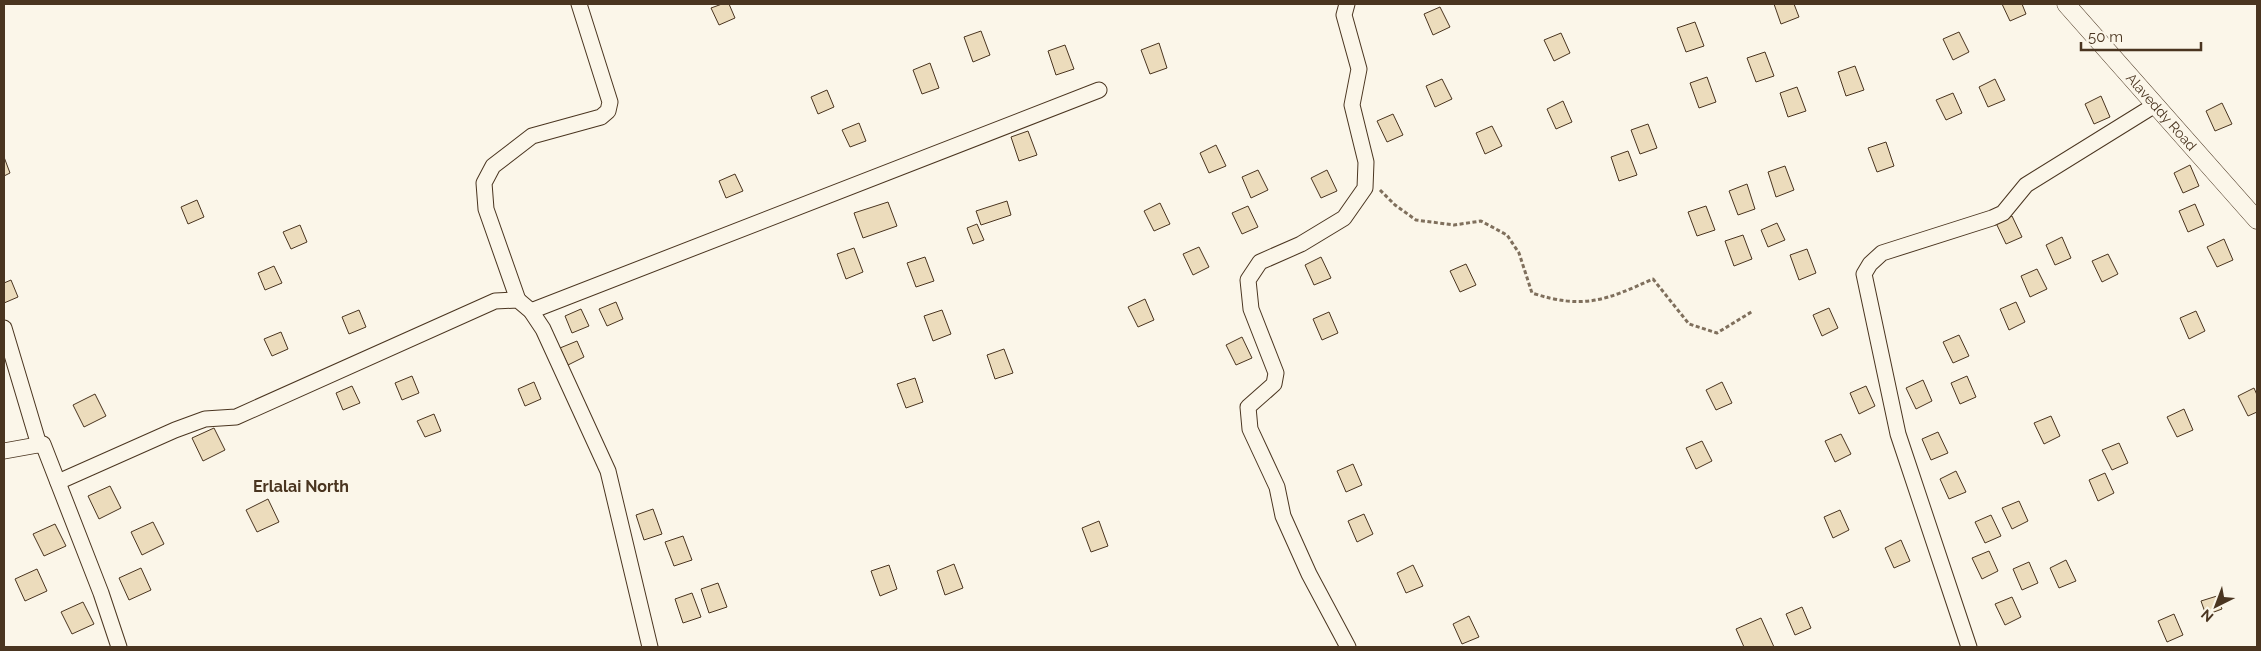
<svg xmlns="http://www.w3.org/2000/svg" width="2261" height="651" font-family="Raleway,sans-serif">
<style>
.building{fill:#ecdcbc;stroke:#4a3520}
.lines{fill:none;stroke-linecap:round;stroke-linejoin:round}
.minor-casing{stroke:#4a3520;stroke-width:17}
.tertiary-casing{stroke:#4a3520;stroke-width:19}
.path{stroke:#7f6f5c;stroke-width:3;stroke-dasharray:4 2.5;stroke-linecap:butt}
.minor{stroke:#fbf6e9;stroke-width:15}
.tertiary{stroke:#fbf6e9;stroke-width:18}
.labels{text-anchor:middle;stroke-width:4;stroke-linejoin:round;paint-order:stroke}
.street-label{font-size:14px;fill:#4a3520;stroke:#fbf6e9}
.quarter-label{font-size:16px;font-weight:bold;fill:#4a3520;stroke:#fbf6e9}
</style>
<rect width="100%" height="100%" fill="#fbf6e9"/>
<!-- building -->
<g class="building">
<path d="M722,4H729L735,18L719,25L711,8Z"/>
<path d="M1774,4H1794L1799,17L1781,24Z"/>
<path d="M2002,4H2022L2026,14L2010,21Z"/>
<path d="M1440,7L1450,27L1433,35L1424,14Z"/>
<path d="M1695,22L1704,46L1686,52L1677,28Z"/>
<path d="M981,31L990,55L973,62L964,37Z"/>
<path d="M1959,32L1969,52L1953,60L1943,39Z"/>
<path d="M1561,33L1570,53L1554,61L1544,40Z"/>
<path d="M1159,43L1167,68L1150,74L1141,50Z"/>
<path d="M1065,45L1074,69L1056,75L1048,51Z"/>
<path d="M1765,52L1774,76L1756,82L1747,58Z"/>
<path d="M930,63L939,88L922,94L913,70Z"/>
<path d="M1855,66L1864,90L1846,96L1838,72Z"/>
<path d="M1707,77L1716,102L1699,108L1690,83Z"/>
<path d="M1442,79L1452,99L1435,107L1426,86Z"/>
<path d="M1995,79L2005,100L1988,107L1979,87Z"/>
<path d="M1797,87L1806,111L1788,117L1780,93Z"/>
<path d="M827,90L834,107L818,114L811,97Z"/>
<path d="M1953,93L1962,113L1946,120L1936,100Z"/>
<path d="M2101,96L2110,117L2094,124L2085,104Z"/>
<path d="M1563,101L1572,122L1556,129L1547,109Z"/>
<path d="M2222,103L2232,124L2215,131L2206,111Z"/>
<path d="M1393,114L1403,135L1387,142L1377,121Z"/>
<path d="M859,123L866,141L850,147L842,130Z"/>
<path d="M1648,124L1657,148L1640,154L1631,130Z"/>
<path d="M1492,126L1502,146L1485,154L1476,133Z"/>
<path d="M1028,131L1037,155L1019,161L1011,137Z"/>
<path d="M1886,142L1894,166L1877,172L1868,148Z"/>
<path d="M1216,145L1226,166L1209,173L1200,153Z"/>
<path d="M1628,151L1637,175L1619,181L1611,157Z"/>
<path d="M4,157L10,173L4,176Z"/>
<path d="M2190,165L2199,186L2183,193L2174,173Z"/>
<path d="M1785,166L1794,190L1776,197L1768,172Z"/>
<path d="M1258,170L1268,190L1251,198L1242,177Z"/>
<path d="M1327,170L1337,191L1321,198L1311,178Z"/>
<path d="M735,174L743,191L726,198L719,181Z"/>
<path d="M1747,184L1755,209L1738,215L1729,191Z"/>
<path d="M197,200L204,217L188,224L181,207Z"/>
<path d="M1007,201L1011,215L981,225L976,211Z"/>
<path d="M888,202L897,226L863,238L854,213Z"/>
<path d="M1160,203L1170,224L1154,231L1144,211Z"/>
<path d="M2195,204L2204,225L2188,232L2179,211Z"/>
<path d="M1248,206L1258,227L1242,234L1232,213Z"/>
<path d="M1706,206L1715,230L1697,236L1688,212Z"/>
<path d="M2012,216L2022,237L2006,244L1996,223Z"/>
<path d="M1777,223L1785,240L1768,247L1761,230Z"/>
<path d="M977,224L984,240L973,244L967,228Z"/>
<path d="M300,225L307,242L291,249L283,232Z"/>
<path d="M1743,235L1752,259L1734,266L1725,241Z"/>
<path d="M2062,237L2071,258L2055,265L2046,245Z"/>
<path d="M2224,239L2233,260L2217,267L2207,247Z"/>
<path d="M1199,247L1209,267L1193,275L1183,254Z"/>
<path d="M854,248L863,272L846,279L837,254Z"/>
<path d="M1807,249L1816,273L1799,280L1790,255Z"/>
<path d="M2108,254L2118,274L2102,282L2092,261Z"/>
<path d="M925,257L934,281L916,287L907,263Z"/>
<path d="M1321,257L1331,278L1314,285L1305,265Z"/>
<path d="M1466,264L1476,285L1460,292L1450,271Z"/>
<path d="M274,266L282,283L265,290L258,273Z"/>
<path d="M2037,269L2047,289L2030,297L2021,276Z"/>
<path d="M11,280L18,297L4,303V283Z"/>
<path d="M1145,299L1154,320L1138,327L1128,307Z"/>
<path d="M616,302L623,319L607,326L599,309Z"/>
<path d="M2016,302L2025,322L2009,330L2000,309Z"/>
<path d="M1829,308L1838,328L1822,336L1813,315Z"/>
<path d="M581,309L589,326L572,333L565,316Z"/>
<path d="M359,310L366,327L349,334L342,317Z"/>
<path d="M942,310L951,334L933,341L924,316Z"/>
<path d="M2196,311L2205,331L2189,339L2180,318Z"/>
<path d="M1329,312L1338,333L1322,340L1313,319Z"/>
<path d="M281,332L288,349L272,356L264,339Z"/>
<path d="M1959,335L1969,356L1953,363L1943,342Z"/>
<path d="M1242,337L1252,358L1236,365L1226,345Z"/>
<path d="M577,341L584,357L568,365L560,348Z"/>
<path d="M1004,349L1013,373L995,379L987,355Z"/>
<path d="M412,376L419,393L402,400L395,383Z"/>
<path d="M1967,376L1976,397L1960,404L1951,383Z"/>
<path d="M915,378L923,402L906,408L897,384Z"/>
<path d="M1923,380L1932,401L1916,409L1906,388Z"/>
<path d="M534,382L541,399L525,406L518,389Z"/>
<path d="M1722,382L1732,403L1716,410L1706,390Z"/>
<path d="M352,386L360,403L343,410L336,393Z"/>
<path d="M1866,386L1875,406L1859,414L1850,393Z"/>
<path d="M2254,388L2257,395V412L2248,416L2238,396Z"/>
<path d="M95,394L106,416L84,427L73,405Z"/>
<path d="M2184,409L2193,430L2177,437L2167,417Z"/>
<path d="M434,414L441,431L425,437L417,421Z"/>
<path d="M2051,416L2060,436L2044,444L2034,423Z"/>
<path d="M214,428L225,450L203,461L192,438Z"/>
<path d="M1938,432L1948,453L1931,460L1922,439Z"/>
<path d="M1841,434L1851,454L1835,462L1825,441Z"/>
<path d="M1702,441L1712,461L1696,469L1686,448Z"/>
<path d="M2119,443L2128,463L2112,470L2102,450Z"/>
<path d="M1353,464L1362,485L1346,492L1337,471Z"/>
<path d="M1956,471L1966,492L1949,499L1940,479Z"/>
<path d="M2105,473L2114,493L2098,501L2089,480Z"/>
<path d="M110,486L121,508L99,519L88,496Z"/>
<path d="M268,499L279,522L257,532L246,510Z"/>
<path d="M2019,501L2028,521L2012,529L2002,508Z"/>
<path d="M653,509L662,534L644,540L636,515Z"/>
<path d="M1840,510L1849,530L1833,538L1824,517Z"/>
<path d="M1364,514L1373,534L1357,542L1348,521Z"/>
<path d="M1991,515L2001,536L1985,543L1975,522Z"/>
<path d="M1099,521L1108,546L1091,552L1082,528Z"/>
<path d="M153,522L164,544L142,555L131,532Z"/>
<path d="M55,524L66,546L44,556L33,534Z"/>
<path d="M683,536L692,560L674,566L665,542Z"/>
<path d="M1901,540L1910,561L1894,568L1885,548Z"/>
<path d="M1989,551L1998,571L1982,579L1972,558Z"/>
<path d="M2066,560L2076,581L2059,588L2050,568Z"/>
<path d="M2029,562L2038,583L2022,590L2013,569Z"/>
<path d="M954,564L963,588L945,595L937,571Z"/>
<path d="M889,565L897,589L880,596L871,571Z"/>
<path d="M1413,565L1423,586L1406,593L1397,573Z"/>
<path d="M141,568L151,590L129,600L119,578Z"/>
<path d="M37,569L47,591L25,601L15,579Z"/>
<path d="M718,583L727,607L709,613L701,589Z"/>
<path d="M692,593L701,617L683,623L675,599Z"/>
<path d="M2217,596L2222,609L2206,615L2201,601Z"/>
<path d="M2012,597L2021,617L2005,625L1995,604Z"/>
<path d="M83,602L94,624L72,634L61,612Z"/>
<path d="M1802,607L1811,628L1795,635L1786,614Z"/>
<path d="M2174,614L2183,635L2167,642L2158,621Z"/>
<path d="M1469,616L1479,637L1462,644L1453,624Z"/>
<path d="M1761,618L1774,647H1744L1736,629Z"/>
</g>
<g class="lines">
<!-- minor casing -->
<g class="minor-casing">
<g id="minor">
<path d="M1347,4L1344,15L1359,69L1352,105L1366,162L1365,188L1344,218L1301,244L1260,262L1248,280L1251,309L1276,373L1274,384L1248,407L1250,429L1277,487L1283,516L1309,574L1348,647"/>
<path d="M518,300L486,209L484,183L493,166L532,136L601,117L608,111L610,102L579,4"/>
<path d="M531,311L1099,90"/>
<path d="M4,328L39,445"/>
<path d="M4,451L43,444L101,593L119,647"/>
<path d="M58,482L175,430L205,419L236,417L495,301L518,300L531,311L543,329L608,471L650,647"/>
<path d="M1969,647L1898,434L1864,274L1870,264L1882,253L1992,218L2003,213L2026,185L2155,105"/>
</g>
</g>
<!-- tertiary casing -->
<g class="tertiary-casing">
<g id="tertiary">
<path id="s1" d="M2066,4L2257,220"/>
</g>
</g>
<!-- path -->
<path class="path" d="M1380,190L1395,205L1416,220L1454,225L1481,221L1507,235L1519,253L1532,293C1584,310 1606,300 1653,279L1689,324L1717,333L1753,311"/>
<!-- minor -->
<use href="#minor" class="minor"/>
<!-- tertiary -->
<use href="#tertiary" class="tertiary"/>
</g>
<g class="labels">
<!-- street labels -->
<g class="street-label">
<text dy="5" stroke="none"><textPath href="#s1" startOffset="144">Alaveddy Road</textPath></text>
</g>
<!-- quarter labels -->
<g class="quarter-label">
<text x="301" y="492">Erlalai North</text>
</g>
</g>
<!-- border -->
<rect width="2261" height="651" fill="none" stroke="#4a3520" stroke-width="10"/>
<!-- north arrow -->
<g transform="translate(2216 606) rotate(222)" stroke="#fbf6e9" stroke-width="4" paint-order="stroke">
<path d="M0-4L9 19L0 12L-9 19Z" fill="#4a3520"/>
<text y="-8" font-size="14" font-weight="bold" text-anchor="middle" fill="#4a3520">N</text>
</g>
<!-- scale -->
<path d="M2081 42v8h120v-8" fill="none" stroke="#4a3520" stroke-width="2.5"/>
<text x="2088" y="42" font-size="15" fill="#4a3520" stroke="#fbf6e9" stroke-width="4" paint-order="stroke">50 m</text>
</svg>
